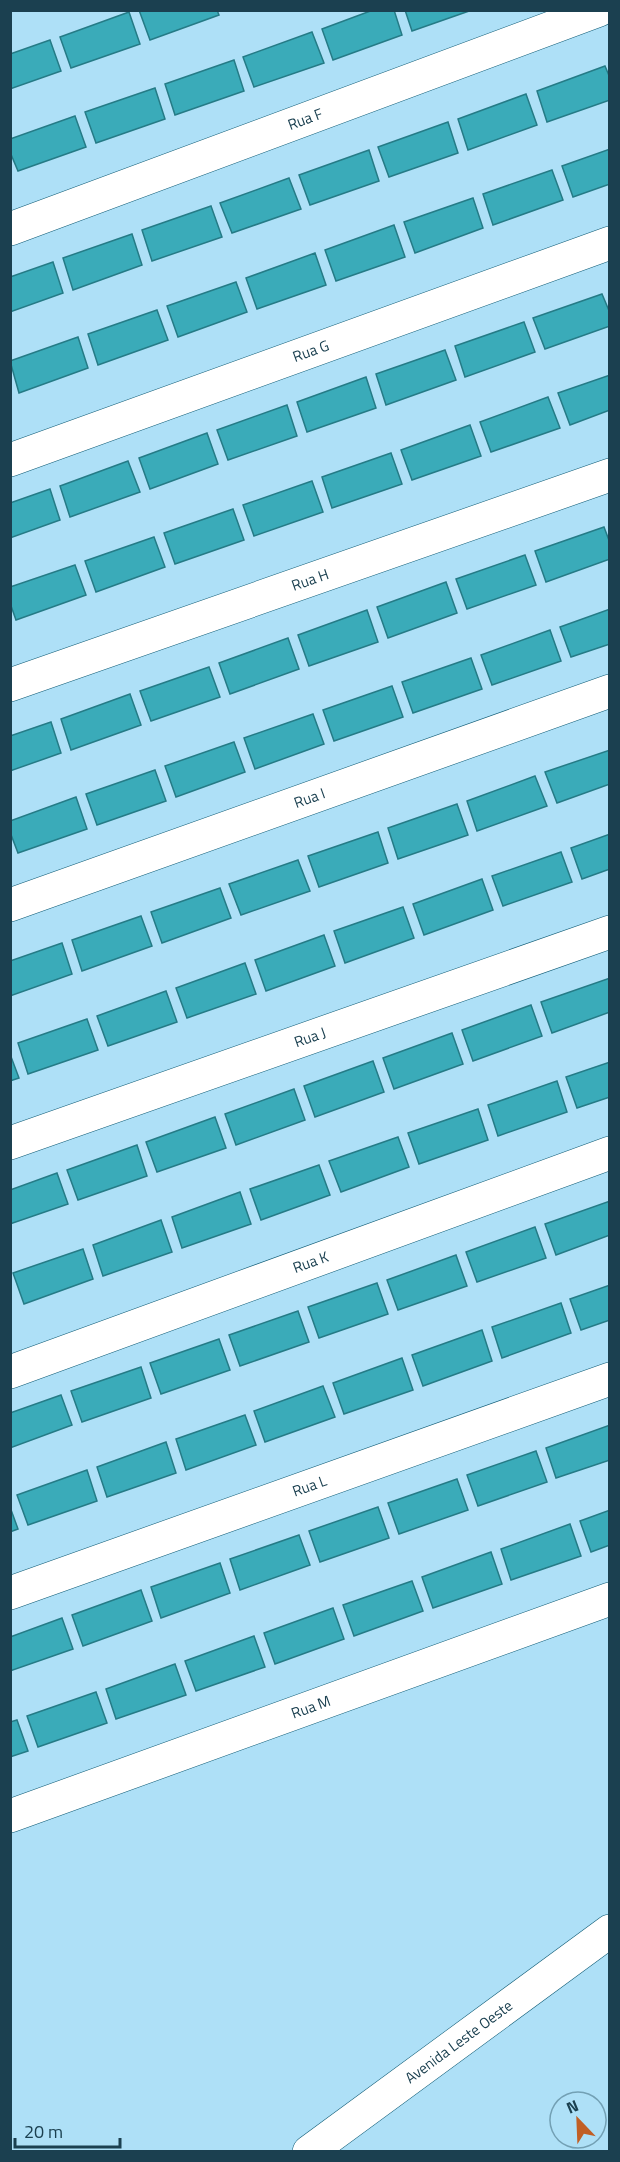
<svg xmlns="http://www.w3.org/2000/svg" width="620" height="2162" font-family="'Titillium Web',sans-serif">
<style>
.building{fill:#3aabb9;stroke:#257b86;stroke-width:1.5}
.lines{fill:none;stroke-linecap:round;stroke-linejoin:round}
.minor-casing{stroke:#0f5b75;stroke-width:34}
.minor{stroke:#fff;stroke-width:33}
.labels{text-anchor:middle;stroke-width:6;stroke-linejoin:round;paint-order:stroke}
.street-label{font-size:15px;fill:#1b4050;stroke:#aee0f7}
</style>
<rect width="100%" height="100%" fill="#aee0f7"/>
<!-- building -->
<g class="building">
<path d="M139,10H217L219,15L150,40Z"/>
<path d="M373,10H394L402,35L333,60L322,29Z"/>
<path d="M405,10H472L412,31Z"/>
<path d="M129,12L140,44L71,68L60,37Z"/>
<path d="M312,32L324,63L254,87L243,57Z"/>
<path d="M50,40L61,71L10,89V54Z"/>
<path d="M234,60L244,91L175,115L165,84Z"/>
<path d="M605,66L610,78V100L547,122L537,91Z"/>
<path d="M155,88L165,119L96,143L85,112Z"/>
<path d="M526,94L537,125L468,150L458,119Z"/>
<path d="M75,116L86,147L18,171L10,152V139Z"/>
<path d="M448,122L458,153L389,177L378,147Z"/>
<path d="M610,149V184L573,197L562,166Z"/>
<path d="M369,150L379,181L310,205L299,175Z"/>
<path d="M552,170L563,200L493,225L483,194Z"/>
<path d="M289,178L301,209L232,233L220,203Z"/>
<path d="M473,198L483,228L415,253L404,222Z"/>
<path d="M211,206L222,237L152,261L142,230Z"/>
<path d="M394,225L405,257L336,281L325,250Z"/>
<path d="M132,234L142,265L73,290L63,258Z"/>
<path d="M315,253L326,285L257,309L246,278Z"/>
<path d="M53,262L63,293L10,312V277Z"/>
<path d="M236,282L247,312L178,337L167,306Z"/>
<path d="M602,294L610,313V326L545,349L533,318Z"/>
<path d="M157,310L168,340L98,365L88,334Z"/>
<path d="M524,322L535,352L465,377L455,346Z"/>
<path d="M78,337L88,368L19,393L10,361Z"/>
<path d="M445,350L456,380L386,405L376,374Z"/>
<path d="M610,375V410L570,425L558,393Z"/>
<path d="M366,377L376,408L307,432L297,402Z"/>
<path d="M548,397L560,428L491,452L480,422Z"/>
<path d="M287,405L297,436L228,460L217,430Z"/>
<path d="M470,425L481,456L412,480L401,450Z"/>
<path d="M207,433L218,464L150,489L139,458Z"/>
<path d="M391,453L402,484L332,508L322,477Z"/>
<path d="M128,461L140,492L70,517L60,486Z"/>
<path d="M312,481L323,512L254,536L243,505Z"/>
<path d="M50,489L60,520L10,538V503Z"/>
<path d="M233,509L244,540L175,564L164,533Z"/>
<path d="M604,527L610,543V559L546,582L535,551Z"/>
<path d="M154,537L165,567L96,592L85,561Z"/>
<path d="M525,555L536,585L467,609L456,579Z"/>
<path d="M75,565L86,595L16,620L10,603V587Z"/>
<path d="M446,582L457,613L388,638L377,607Z"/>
<path d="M610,609V644L571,657L560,627Z"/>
<path d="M367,610L378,642L309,666L298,635Z"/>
<path d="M550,630L561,661L492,685L481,655Z"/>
<path d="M288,638L299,669L230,694L219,663Z"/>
<path d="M471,658L482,689L413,713L402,682Z"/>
<path d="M209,667L220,697L151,721L140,691Z"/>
<path d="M392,686L403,717L334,741L323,710Z"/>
<path d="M130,694L141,725L71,750L61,719Z"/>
<path d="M313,714L324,744L255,769L244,738Z"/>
<path d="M51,722L61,753L10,771V736Z"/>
<path d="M234,742L245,772L176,797L165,766Z"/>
<path d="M610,750V784L557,803L545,772Z"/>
<path d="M155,770L166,801L97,825L86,794Z"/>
<path d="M535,776L547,806L477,831L467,801Z"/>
<path d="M76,797L87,829L18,853L10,832V821Z"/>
<path d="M457,804L468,835L398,859L388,828Z"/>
<path d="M378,832L388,863L319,887L308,856Z"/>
<path d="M610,834V869L582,879L571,848Z"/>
<path d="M561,852L572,882L503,906L492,876Z"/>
<path d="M298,860L310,891L241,915L229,884Z"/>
<path d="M482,879L493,910L424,935L413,904Z"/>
<path d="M220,888L231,918L162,943L151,912Z"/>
<path d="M403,907L414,938L345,963L334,931Z"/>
<path d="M141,916L152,946L82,971L72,940Z"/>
<path d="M324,935L335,966L266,991L255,960Z"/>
<path d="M62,943L72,974L10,996V961Z"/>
<path d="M245,963L256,994L187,1018L176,988Z"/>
<path d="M610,978V1012L552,1033L541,1002Z"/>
<path d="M166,991L177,1022L108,1046L97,1016Z"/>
<path d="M531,1005L542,1036L473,1061L462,1030Z"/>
<path d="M87,1019L98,1050L28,1074L18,1043Z"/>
<path d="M452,1033L463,1064L394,1089L383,1058Z"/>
<path d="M10,1054L19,1078L10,1081Z"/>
<path d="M373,1061L384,1092L315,1117L304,1086Z"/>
<path d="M610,1062V1097L577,1108L566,1077Z"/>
<path d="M557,1081L567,1112L498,1136L488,1105Z"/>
<path d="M294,1089L305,1120L236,1145L225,1114Z"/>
<path d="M478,1109L488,1140L419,1164L408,1133Z"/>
<path d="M215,1117L226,1148L157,1172L146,1142Z"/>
<path d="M398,1137L409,1167L341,1192L329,1161Z"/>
<path d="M137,1145L147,1176L78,1200L67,1170Z"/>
<path d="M319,1165L330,1195L261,1220L250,1189Z"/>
<path d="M57,1173L68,1204L10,1224V1190Z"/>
<path d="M240,1192L251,1224L182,1248L172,1217Z"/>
<path d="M610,1201V1235L556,1255L545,1224Z"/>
<path d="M161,1220L172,1252L103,1276L93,1245Z"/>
<path d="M535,1227L546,1258L477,1282L466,1252Z"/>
<path d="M83,1249L93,1279L24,1304L13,1273Z"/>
<path d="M456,1255L467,1286L398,1310L387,1280Z"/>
<path d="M377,1283L388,1314L319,1338L308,1307Z"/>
<path d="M610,1285V1320L581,1330L570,1299Z"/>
<path d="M561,1303L571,1333L502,1358L492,1327Z"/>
<path d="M298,1311L309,1342L240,1366L229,1335Z"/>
<path d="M482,1330L492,1361L423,1386L412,1355Z"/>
<path d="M219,1339L230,1370L161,1394L150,1363Z"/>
<path d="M402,1358L413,1390L344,1414L333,1383Z"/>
<path d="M141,1367L151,1398L82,1422L71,1391Z"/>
<path d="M323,1386L335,1417L265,1442L254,1411Z"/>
<path d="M61,1395L72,1425L10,1448V1413Z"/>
<path d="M245,1415L256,1445L186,1470L176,1439Z"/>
<path d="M610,1425V1460L556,1478L546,1448Z"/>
<path d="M166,1442L176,1473L107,1497L97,1467Z"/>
<path d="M536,1451L547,1482L478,1506L467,1475Z"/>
<path d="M87,1470L97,1501L28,1525L17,1495Z"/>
<path d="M457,1479L468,1510L399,1534L388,1503Z"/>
<path d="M10,1507L18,1529L10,1532Z"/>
<path d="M378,1507L389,1538L320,1562L309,1531Z"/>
<path d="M610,1510V1545L591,1552L580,1521Z"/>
<path d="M570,1524L581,1556L511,1580L501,1549Z"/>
<path d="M299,1535L310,1565L240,1590L230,1559Z"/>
<path d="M491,1552L502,1584L433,1608L422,1577Z"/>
<path d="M220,1563L230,1593L161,1618L151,1587Z"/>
<path d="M412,1581L423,1611L354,1636L343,1605Z"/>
<path d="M141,1590L152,1621L83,1646L72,1615Z"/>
<path d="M333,1608L344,1639L275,1664L264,1633Z"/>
<path d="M62,1618L73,1649L10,1671V1637Z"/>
<path d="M254,1636L265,1667L196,1691L185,1661Z"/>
<path d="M175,1664L186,1695L116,1719L106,1689Z"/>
<path d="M96,1692L107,1723L38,1747L27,1716Z"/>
<path d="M17,1720L28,1751L10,1757V1722Z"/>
</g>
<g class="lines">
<!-- minor casing -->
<g class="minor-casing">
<g id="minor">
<path id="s1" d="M10,229L599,10"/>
<path id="s2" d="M10,460L610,243"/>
<path id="s3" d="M10,685L610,475"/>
<path id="s4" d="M10,905L610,691"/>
<path id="s5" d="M10,1143L610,932"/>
<path id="s6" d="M10,1372L610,1153"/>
<path id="s7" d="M10,1593L610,1379"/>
<path id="s8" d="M10,1816L610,1599"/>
<path id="s9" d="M309,2152L610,1931"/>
</g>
</g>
<!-- minor -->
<use href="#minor" class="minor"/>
</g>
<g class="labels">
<!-- street labels -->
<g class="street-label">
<text dy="5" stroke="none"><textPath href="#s1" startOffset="315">Rua F</textPath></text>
<text dy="5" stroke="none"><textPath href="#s2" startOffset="320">Rua G</textPath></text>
<text dy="5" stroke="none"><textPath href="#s3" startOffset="318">Rua H</textPath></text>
<text dy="5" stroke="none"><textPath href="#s4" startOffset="318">Rua I</textPath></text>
<text dy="5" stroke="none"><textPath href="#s5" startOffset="318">Rua J</textPath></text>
<text dy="5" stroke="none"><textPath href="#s6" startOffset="320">Rua K</textPath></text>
<text dy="5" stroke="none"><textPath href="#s7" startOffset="318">Rua L</textPath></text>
<text dy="5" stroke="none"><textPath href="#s8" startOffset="320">Rua M</textPath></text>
<text dy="5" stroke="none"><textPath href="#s9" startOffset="186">Avenida Leste Oeste</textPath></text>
</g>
</g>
<!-- border -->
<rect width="620" height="2162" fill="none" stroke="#1b4050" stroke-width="24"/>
<!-- north arrow -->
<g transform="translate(578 2120) rotate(337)"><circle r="28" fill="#aee0f7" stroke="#73a0b4" stroke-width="1.5"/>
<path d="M0-4.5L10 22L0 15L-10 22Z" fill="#c15f25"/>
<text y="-9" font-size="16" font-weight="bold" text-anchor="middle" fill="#1b4050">N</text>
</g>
<!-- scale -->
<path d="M15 2138v9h105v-9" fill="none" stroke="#1b4050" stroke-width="3"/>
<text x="24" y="2138" font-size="18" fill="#1b4050" stroke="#aee0f7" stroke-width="4.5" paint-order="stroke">20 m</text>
</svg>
